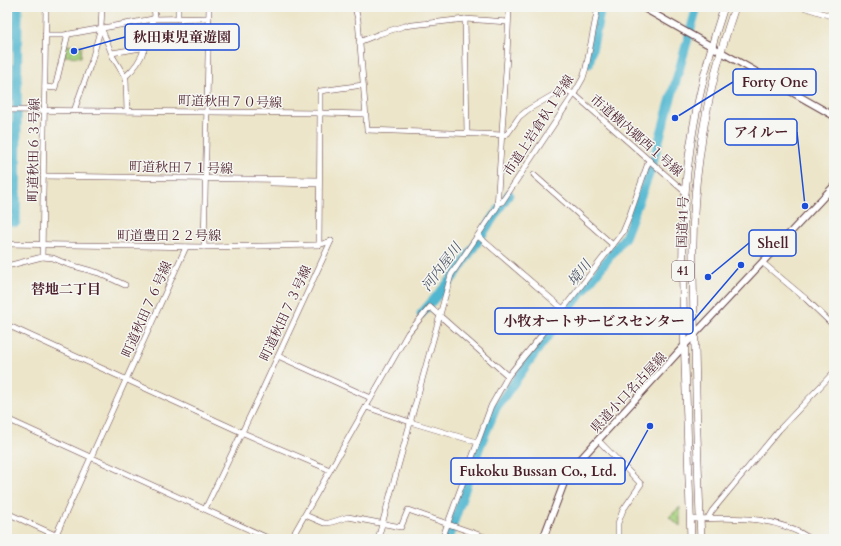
<svg xmlns="http://www.w3.org/2000/svg" width="841" height="546" font-family="Cardo,'Noto Serif JP',serif">
<style>
.grass{fill:url(#grass-dots);stroke:#777854}
.lines{fill:none;stroke-linecap:round;stroke-linejoin:round}
.river{stroke:#51b7d0;stroke-width:9}
.minor-casing{stroke:#623d43;stroke-width:6}
.major-casing{stroke:#623d43;stroke-width:8}
.highway-casing{stroke:#623d43;stroke-width:8}
.minor{stroke:#fff;stroke-width:5}
.major{stroke:#fff;stroke-width:6}
.highway{stroke:#fff;stroke-width:7}
.labels{text-anchor:middle;stroke-width:3;stroke-linejoin:round;paint-order:stroke}
.shield{fill:#f6f6f2;stroke:#7e6067;stroke-width:1}
.shield-label{font-size:12px;font-weight:bold;fill:#4a1f2b}
.street-label{font-size:13px;fill:#4a1f2b;stroke:#f6f6f2}
.water-label{font-size:14px;font-style:italic;fill:#4c5465;stroke:#f6f6f2}
.neighbourhood-label{font-size:14px;font-weight:bold;fill:#4a1f2b;stroke:#f6f6f2}
.leader{fill:none;stroke:#1d4ed8;stroke-width:1.5}
.callout-dot{fill:#1d4ed8;stroke:#f6f6f2;stroke-width:1.5}
.callout{fill:#f6f6f2;stroke:#1d4ed8;stroke-width:1.5}
.callout-label{font-size:14px;text-anchor:middle;font-weight:bold;fill:#4a1f2b}
</style>
<defs>
<pattern id="grass-dots" width="8" height="8" patternUnits="userSpaceOnUse"><rect width="8" height="8" fill="#a4d07d"/><path d="M2 2h.1M6 6h.1" fill="none" stroke="#8fb26c" stroke-width="1.8" stroke-linecap="round"/></pattern>
</defs>
<rect width="100%" height="100%" fill="#f6f6f2"/>
<filter id="ink" filterUnits="userSpaceOnUse"><feTurbulence type="fractalNoise" baseFrequency=".025" numOctaves="2"/><feDisplacementMap in="SourceGraphic" scale="8" xChannelSelector="R" yChannelSelector="G"/><feConvolveMatrix kernelMatrix="1 2 1 2 8 2 1 2 1" color-interpolation-filters="sRGB"/></filter>
<filter id="wash" filterUnits="userSpaceOnUse"><feTurbulence type="fractalNoise" baseFrequency=".012" numOctaves="4" result="noise"/><feDisplacementMap in="SourceGraphic" scale="16" xChannelSelector="R" yChannelSelector="G"/><feGaussianBlur stdDeviation="0.9" result="paint"/><feColorMatrix in="noise" values="0 0 0 0 0 0 0 0 0 0 0 0 0 0 0 0 0 1.4 0 .05"/><feComposite in="paint" operator="in"/></filter>
<g filter="url(#wash)">
<rect width="100%" height="100%" fill="#ece5c9"/>
<!-- grass -->
<g class="grass">
<path d="M67,45L82,46L81,57L64,56Z"/>
<path d="M680,507V526L669,517Z"/>
</g>
<g class="lines">
<!-- river -->
<g class="river">
<path d="M589,64L601,7"/>
<path d="M7,221L16,222L18,7"/>
<path d="M421,314L456,274L509,194"/>
<path d="M448,539L480,446L496,408L541,345L625,237L650,172L697,7"/>
</g>
</g>
</g>
<g filter="url(#ink)">
<g class="lines">
<!-- minor casing -->
<g class="minor-casing">
<g id="minor">
<path d="M102,7L101,27L113,57L125,77"/>
<path d="M355,7L358,20L367,130L505,135L508,133L519,117L529,109L560,91H568L574,94L685,192"/>
<path d="M803,7L834,17"/>
<path d="M178,19V7"/>
<path d="M465,19L467,133"/>
<path d="M45,35H64L153,19L209,18"/>
<path d="M359,42L379,34L404,26L465,19L508,22"/>
<path d="M112,53L141,48L144,50"/>
<path d="M363,85L320,91V113L365,114"/>
<path d="M45,87L55,88L68,34"/>
<path d="M7,110L320,113L319,245"/>
<path d="M74,111L91,63L101,27"/>
<path d="M127,111L126,79L125,77C134,69 141,60 144,49C148,37 148,26 155,16L154,7"/>
<path d="M534,175L613,245"/>
<path d="M43,176L319,180"/>
<path d="M272,183L319,184"/>
<path d="M498,203L502,202L574,94L583,78L586,68L598,7"/>
<path d="M478,236L563,309"/>
<path d="M7,244L204,247L319,245L331,241"/>
<path d="M204,247L209,7"/>
<path d="M42,257L53,258L67,264L99,273L125,285"/>
<path d="M763,263L806,299L834,326"/>
<path d="M7,266L42,257L46,7"/>
<path d="M7,325L241,432L330,470"/>
<path d="M278,356L371,398"/>
<path d="M366,407L410,422L477,442"/>
<path d="M7,419L270,539"/>
<path d="M598,440L641,484L623,510L618,523V539"/>
<path d="M205,509L260,395L331,241"/>
<path d="M7,513L64,539"/>
<path d="M305,515L324,523H329L348,517L401,527L408,510L491,539"/>
<path d="M708,518L712,511L779,430L834,372"/>
<path d="M690,519C733,518 773,514 811,539"/>
<path d="M54,539L186,247"/>
<path d="M291,539L408,333L430,307L508,376"/>
<path d="M378,539L451,275L497,207L507,56L509,7"/>
<path d="M442,539L491,406L508,376L563,309L623,232L628,220L649,160"/>
</g>
</g>
<!-- major casing -->
<g class="major-casing">
<g id="major">
<path d="M642,7L834,116"/>
<path d="M543,539L564,483L577,463L694,335L834,186"/>
</g>
</g>
<!-- highway casing -->
<g class="highway-casing">
<g id="highway">
<path d="M691,539C689,480 687,422 685,363C683,307 681,250 685,194C690,130 704,67 724,7"/>
<path d="M701,539C698,475 696,412 695,348C693,285 690,222 699,160C705,108 718,57 735,7"/>
</g>
</g>
<!-- minor -->
<use href="#minor" class="minor"/>
<!-- major -->
<use href="#major" class="major"/>
<!-- highway -->
<use href="#highway" class="highway"/>
</g>
</g>
<g class="labels">
<!-- shield labels -->
<rect class="shield" x="672" y="261" width="22" height="20" rx="3"/>
<g class="shield-label">
<text x="683" y="275">41</text>
</g>
<!-- street labels -->
<g class="street-label">
<text transform="translate(230 101) rotate(1)" y="5">町道秋田７０号線</text>
<text transform="translate(538 125) rotate(-57)" y="5">市道上岩倉杁１号線</text>
<text transform="translate(637 135) rotate(41)" y="5">市道横内郷西１号線</text>
<text transform="translate(33 150) rotate(-89)" y="5">町道秋田６３号線</text>
<text transform="translate(181 167) rotate(1)" y="5">町道秋田７１号線</text>
<text transform="translate(682 222) rotate(-88)" y="5">国道41号</text>
<text x="169" y="240">町道豊田２２号線</text>
<text transform="translate(146 309) rotate(-66)" y="5">町道秋田７６号線</text>
<text transform="translate(285 313) rotate(-65)" y="5">町道秋田７３号線</text>
<text transform="translate(628 392) rotate(-47)" y="5">県道小口名古屋線</text>
</g>
<!-- water labels -->
<g class="water-label">
<text transform="translate(441 267) rotate(-53)" y="5">河内屋川</text>
<text transform="translate(579 273) rotate(-52)" y="5">境川</text>
</g>
<!-- neighbourhood labels -->
<g class="neighbourhood-label">
<text x="66" y="294">替地二丁目</text>
</g>
</g>
<!-- callouts -->
<path class="leader" d="M74 51L125 37M675 118L733 82M805 206L797 132M708 277L749 243M741 265L693 321M650 426L625 471"/>
<g class="callout-dot">
<circle cx="74" cy="51" r="4"/>
<circle cx="675" cy="118" r="4"/>
<circle cx="805" cy="206" r="4"/>
<circle cx="708" cy="277" r="4"/>
<circle cx="741" cy="265" r="4"/>
<circle cx="650" cy="426" r="4"/>
</g>
<g class="callout">
<rect x="125" y="24" width="114" height="26" rx="4"/>
<rect x="733" y="69" width="83" height="26" rx="4"/>
<rect x="725" y="119" width="72" height="26" rx="4"/>
<rect x="749" y="230" width="47" height="26" rx="4"/>
<rect x="495" y="308" width="198" height="26" rx="4"/>
<rect x="451" y="458" width="174" height="26" rx="4"/>
</g>
<g class="callout-label">
<text x="182" y="42">秋田東児童遊園</text>
<text x="775" y="87">Forty One</text>
<text x="761" y="137">アイルー</text>
<text x="773" y="248">Shell</text>
<text x="594" y="326">小牧オートサービスセンター</text>
<text x="538" y="476">Fukoku Bussan Co., Ltd.</text>
</g>
<!-- margin -->
<rect width="841" height="546" fill="none" stroke="#f6f6f2" stroke-width="24"/>
</svg>
